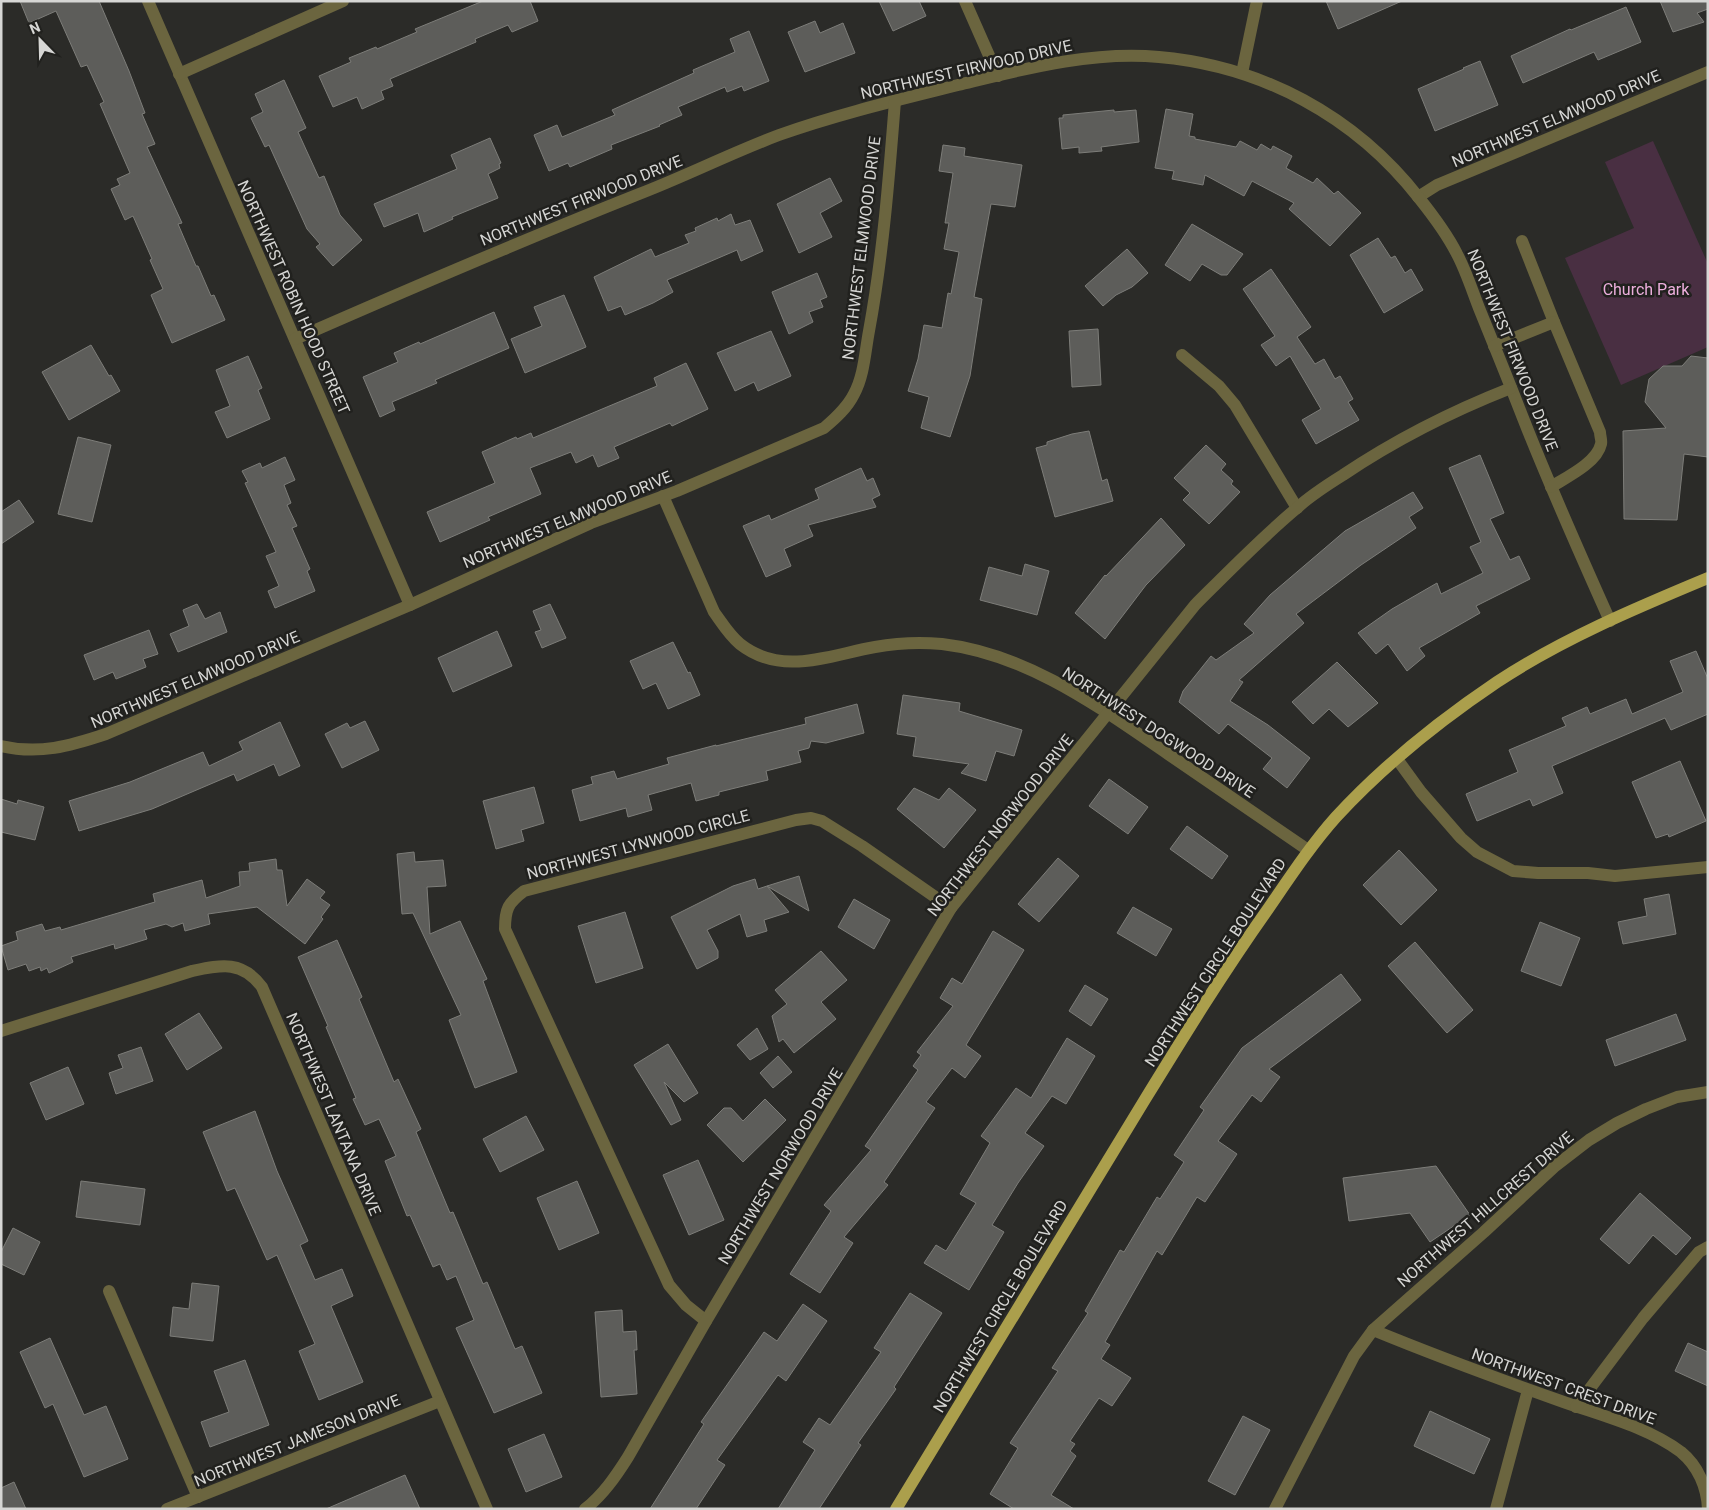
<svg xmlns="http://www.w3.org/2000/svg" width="1709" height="1510" font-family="Roboto,sans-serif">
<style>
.green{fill:#492f42}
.building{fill:#5d5d5a;stroke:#7d7d79}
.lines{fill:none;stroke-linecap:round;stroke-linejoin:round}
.minor{stroke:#6b653f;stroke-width:12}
.major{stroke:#ab9f4c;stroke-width:12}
.labels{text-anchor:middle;stroke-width:5;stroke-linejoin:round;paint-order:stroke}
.street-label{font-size:16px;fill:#d6d6d4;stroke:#21211e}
.park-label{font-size:16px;fill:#ecaedc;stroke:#21211e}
</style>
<rect width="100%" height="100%" fill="#2b2b28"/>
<!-- green -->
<path class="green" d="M1653,141L1708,264V347L1621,385L1565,258L1634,228L1605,162Z"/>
<!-- building -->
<g class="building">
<path d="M20,1H99L129,71L145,113L142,114L155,144L147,147L182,223L178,224L196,266H198L211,296L214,295L225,320L172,343L151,295L163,289L150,260L152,259L133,216L125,220L111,189L120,185L117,179L130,173L100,104L104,102L87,65L81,67L56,11L29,23Z"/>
<path d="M483,1H530L538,21L512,32L508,25L475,39L476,42L390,79L393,86L381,91L384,99L362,109L357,97L333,107L319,76L351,62L349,58L376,47L377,49L417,32L415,29Z"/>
<path d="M879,1H919L926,16L893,31Z"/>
<path d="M1326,1H1402L1338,29Z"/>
<path d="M1660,1H1708V9L1697,13L1704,22L1673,32Z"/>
<path d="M1626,7L1641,42L1598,60L1594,52L1523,83L1511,56L1570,29L1571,30Z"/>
<path d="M815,21L820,33L843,23L855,53L805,72L788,32Z"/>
<path d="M749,31L769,81L744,91L742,86L727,92L725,87L678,107L682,115L659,125L660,126L611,145L612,149L570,167L568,163L549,171L534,135L557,125L562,137L615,115L612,110L694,73L693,70L735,52L730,39Z"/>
<path d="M1480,61L1498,105L1435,131L1418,89L1464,69L1463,68Z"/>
<path d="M284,80L306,128L298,132L319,178L324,176L340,215L362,240L333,266L316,247L320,244L307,229L269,145L265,147L251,118L263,112L255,94Z"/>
<path d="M1166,109L1193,114L1189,136L1195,137V139L1236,147L1240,141L1257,150L1261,144L1271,150L1273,146L1292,156L1286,168L1313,183L1317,178L1334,194L1338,191L1361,213L1330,246L1289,209L1294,203L1252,181L1244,196L1205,175L1203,185L1172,179L1174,171L1155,168Z"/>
<path d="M1114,110V112L1136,110L1139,142L1101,147L1102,151L1079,153V147L1062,149L1059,118H1063V115Z"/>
<path d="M490,138L501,163L499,164L500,168L488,174L498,198L452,217L453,219L424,232L418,213L384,227L374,204L457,169L451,155Z"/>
<path d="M943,145L965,148L964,156L1022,165L1015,207L991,204L974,297L982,299L970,376L950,437L921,428L929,397L908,391L918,359L924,325L942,328L948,293L951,294L959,252L944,249L949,223H945L953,173L939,171Z"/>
<path d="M830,178L842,201L820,213L832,237L799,253L777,204Z"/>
<path d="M731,214L735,225L750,220L763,251L741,261L737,250L667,280L673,292L653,303L625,315L621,306L608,311L594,277L651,249L655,257L689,243L685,235L696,231L695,228L717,218L718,221Z"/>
<path d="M1192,224L1243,254L1227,275H1221L1202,264L1190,281L1165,265Z"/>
<path d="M1378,238L1391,258L1395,256L1405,273L1411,269L1423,290L1384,313L1350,255Z"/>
<path d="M1127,249L1148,273L1132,287L1116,295L1103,306L1085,286Z"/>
<path d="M1271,269L1311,327L1297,337L1315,364L1324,359L1335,379L1340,376L1353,399L1348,402L1359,420L1316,444L1302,420L1321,409L1290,356L1276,366L1261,345L1275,336L1243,289Z"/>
<path d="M817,273L827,297L820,300L823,307L809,312L813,322L789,334L772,292Z"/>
<path d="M564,295L586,347L525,373L511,339L542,326L534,307Z"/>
<path d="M494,312L509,348L435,380L437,383L392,402L395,410L380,417L363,377L398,362L394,353L419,342L420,344Z"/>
<path d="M1098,329L1101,385L1072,387L1069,331Z"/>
<path d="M771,331L791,376L758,391L754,382L735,391L717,353Z"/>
<path d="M91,345L109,376L111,375L120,391L69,420L42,372Z"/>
<path d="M248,356L262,388L258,390L270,419L227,438L215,412L230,406L216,370Z"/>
<path d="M1691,356L1708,358V457L1684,454L1677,520L1624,519L1623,431L1666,428L1645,402L1649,379L1663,366H1682Z"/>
<path d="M686,363L708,409L672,426L670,423L614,447L619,458L598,467L593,455L576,463L571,452L530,468L541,494L488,517L490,520L440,542L427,512L495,483L482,452L516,437L517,439L531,433L533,438L657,386L654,378Z"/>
<path d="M1089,431L1102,481L1107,479L1113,501L1055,517L1036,448L1047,445V442L1072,434Z"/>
<path d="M78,437L111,445L92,522L58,514Z"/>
<path d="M1206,445L1226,464L1221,470L1233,481L1231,484L1240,492L1209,524L1183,500L1190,493L1174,478Z"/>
<path d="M1480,455L1504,513L1490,519L1510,560L1519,556L1530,579L1476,606L1480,613L1419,648L1425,656L1407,671L1388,644L1376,654L1358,633L1392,609L1437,583L1441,594L1483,573L1470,547L1481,542L1449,468Z"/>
<path d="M285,457L295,480L284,485L291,503L287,505L297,526L292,528L310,569L307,571L315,591L275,608L268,591L279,586L266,556L276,552L245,483L248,482L242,471L260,463L262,468Z"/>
<path d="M861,468L867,481L873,478L880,495L872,499L876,507L808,525L813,536L784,549L791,566L766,577L743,526L769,515L771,520L819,499L815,489Z"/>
<path d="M1413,492L1423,508L1409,517L1416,528L1361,565L1296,614L1304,623L1239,680L1243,682L1230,701L1268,725L1310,758L1287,788L1263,769L1272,758L1228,724L1219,734L1179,702L1183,691L1211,656L1216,660L1254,633L1244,624L1270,595L1345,531Z"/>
<path d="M19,500L34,522L1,544V512Z"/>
<path d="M1161,518L1185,545L1146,585L1105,639L1075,613L1105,575L1106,576Z"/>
<path d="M1025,564L1049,571L1037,615L980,600L989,567L1022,576Z"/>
<path d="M197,604L205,619L220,612L227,632L178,652L170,634L189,626L183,610Z"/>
<path d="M550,604L566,638L542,648L535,632L541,630L533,611Z"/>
<path d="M149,630L158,654L143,659L146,667L116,679L113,672L94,680L84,655Z"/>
<path d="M497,631L512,666L453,692L438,658Z"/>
<path d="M673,642L688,673L690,672L700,695L668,709L656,683L643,689L630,661Z"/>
<path d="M1696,651L1708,679V714L1671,730L1665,718L1552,766L1563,793L1533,806L1530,799L1477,821L1466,794L1518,772L1509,750L1566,726L1562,718L1587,707L1590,714L1626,699L1632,714L1683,692L1670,661Z"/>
<path d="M1337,662L1378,703L1348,727L1329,709L1313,724L1292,702Z"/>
<path d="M903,695L960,703L959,711L1022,730L1014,756L996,751L986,781L961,773L969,764L913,756L916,737L897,734Z"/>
<path d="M857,704L864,733L826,743L811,741L809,748L798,751L801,762L766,771L768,780L719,792V795L696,801L691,783L648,795L652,810L628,817L626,808L580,821L572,790L593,784L591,777L614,771L617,779L669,764L667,758L716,745V746L806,724L805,718Z"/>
<path d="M365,721L379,750L342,768L325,734L347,723L350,728Z"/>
<path d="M280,722L300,766L279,776L274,764L237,781L234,774L152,809L79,831L69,801L130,782L203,752L209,766L243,750L239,742Z"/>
<path d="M1680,761L1706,821L1669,837L1668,834L1656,838L1632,782Z"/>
<path d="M1109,779L1148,807L1128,834L1089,806Z"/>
<path d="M534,787L544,823L521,830L524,841L496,849L483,801Z"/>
<path d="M914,788L939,800L949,788L976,810L944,848L897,809Z"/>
<path d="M1,799L17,804L18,800L44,807L35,840L1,832Z"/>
<path d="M1187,826L1228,856L1212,879L1170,849Z"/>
<path d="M1399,850L1437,890L1401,925L1363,885Z"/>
<path d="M414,852L415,862L443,860L446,886L427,887L430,934L460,921L487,979L483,981L517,1072L475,1088L449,1020L461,1015L413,913L402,914L397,854Z"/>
<path d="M1058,858L1079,876L1039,922L1018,904Z"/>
<path d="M276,859L277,870H282L287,906L307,879L325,892L320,898L330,905L321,917L323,919L305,944L257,907L208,914L210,924L185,931L183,923L172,927L166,924L144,930L147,939L115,949L114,944L71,957L73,962L49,973L47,968L41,971L40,967L29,971L26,964L8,970L1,946L18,940L16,932L42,924L45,931L60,927L61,930L155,902L153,894L202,880L206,898L240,886L239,872L250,871L249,863Z"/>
<path d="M799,876L809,911L767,886Z"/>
<path d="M755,879L758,889L767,886L789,912L764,920L767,931L747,937L740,914L707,930L718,951V958L697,969L671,917L733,886Z"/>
<path d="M1669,894L1676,934L1623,944L1618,922L1647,916L1644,899Z"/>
<path d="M854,899L890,920L874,949L838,927Z"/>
<path d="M1133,907L1172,929L1156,956L1117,933Z"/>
<path d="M625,912L643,968L596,983L578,926Z"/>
<path d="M1540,922L1580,938L1561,986L1521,971Z"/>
<path d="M993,931L1024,950L966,1045L981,1056L965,1078L952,1068L926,1102L935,1108L884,1182L888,1185L844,1237L853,1243L820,1293L790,1274L831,1211L824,1205L871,1150L865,1146L918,1070L913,1066L921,1055L917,1052L953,1006L940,998L952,978L962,984Z"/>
<path d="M337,940L362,997L359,999L394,1082L398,1079L421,1129L416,1132L450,1213L453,1212L483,1284L487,1282L515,1349L522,1346L542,1393L494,1413L456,1328L474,1320L456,1276L447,1280L440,1264L433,1267L410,1215L407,1216L385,1161L396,1156L379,1119L365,1125L353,1099L356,1098L326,1027L328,1026L298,957Z"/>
<path d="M1415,942L1473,1010L1447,1033L1388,966Z"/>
<path d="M821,951L847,980L821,1002L836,1019L794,1053L783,1039L779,1042L772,1016L787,1004L775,990Z"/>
<path d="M1341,974L1361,1000L1269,1069L1280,1077L1261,1102L1252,1095L1218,1141L1237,1154L1205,1202L1197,1197L1162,1255L1157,1251L1105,1342L1110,1345L1101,1359L1131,1378L1112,1406L1099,1398L1070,1441L1075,1444L1070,1451L1076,1456L1051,1495L1074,1509H1014L990,1494L1018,1448L1010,1443L1058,1371L1052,1368L1088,1313L1085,1311L1120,1250L1124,1252L1157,1197L1160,1199L1184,1162L1174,1155L1204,1110L1200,1107L1242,1048Z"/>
<path d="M1085,985L1108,999L1091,1026L1069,1011Z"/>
<path d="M199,1013L222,1048L187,1070L165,1034Z"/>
<path d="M1676,1014L1686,1040L1615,1066L1606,1040Z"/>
<path d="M757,1028L768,1049L750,1060L737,1045Z"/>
<path d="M1067,1038L1095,1056L1066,1104L1052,1096L1025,1133L1044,1146L1018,1183L992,1225L1004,1232L969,1290L924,1263L936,1245L946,1251L976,1203L960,1194L990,1143L981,1136L1016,1088L1031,1098Z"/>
<path d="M668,1044L698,1093L684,1102L664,1082L681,1120L671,1125L634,1065Z"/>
<path d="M141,1047L153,1081L116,1094L109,1073L123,1068L118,1055Z"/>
<path d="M778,1056L792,1072L773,1088L760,1073Z"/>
<path d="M68,1067L84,1104L46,1120L30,1083Z"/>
<path d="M765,1099L786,1120L743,1162L707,1125L724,1108H731L743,1121Z"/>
<path d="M255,1111L277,1171L308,1241L300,1245L315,1280L342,1269L353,1296L331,1306L363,1382L319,1400L299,1351L315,1344L277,1255L267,1260L235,1188L227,1191L203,1132Z"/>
<path d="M526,1116L544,1150L500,1172L483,1139Z"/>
<path d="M698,1160L724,1220L689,1235L663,1175Z"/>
<path d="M1436,1166L1470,1215L1430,1242L1410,1213L1349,1221L1343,1178Z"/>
<path d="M81,1181L145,1189L140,1225L76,1217Z"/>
<path d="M577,1181L599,1233L559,1250L537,1198Z"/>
<path d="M1640,1193L1691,1238L1676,1255L1653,1235L1629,1264L1600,1239Z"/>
<path d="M13,1228L40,1242L24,1275L1,1264V1252Z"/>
<path d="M192,1283L219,1286L213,1341L170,1336L173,1307L189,1309Z"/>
<path d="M910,1293L942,1313L894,1387L896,1389L858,1443L861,1445L819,1509H778L815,1450L803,1442L819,1418L830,1425L881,1352L874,1348Z"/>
<path d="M803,1304L827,1321L786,1381L778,1375L717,1460L725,1465L696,1509H650L704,1424L701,1422L764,1332L777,1341Z"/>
<path d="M622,1310L623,1332L636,1331L637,1350H634L637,1394L601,1397L595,1312Z"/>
<path d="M50,1338L84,1415L106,1406L128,1459L84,1477L53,1404L45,1408L20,1352Z"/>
<path d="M1688,1343L1708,1352V1386L1675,1371Z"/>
<path d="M245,1360L269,1425L210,1447L201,1422L229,1412L214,1371Z"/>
<path d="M1430,1411L1490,1439L1474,1474L1414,1446Z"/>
<path d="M1243,1416L1270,1430L1235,1495L1208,1481Z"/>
<path d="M544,1434L562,1477L526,1492L508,1449Z"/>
<path d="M405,1475L420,1509H326Z"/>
<path d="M14,1482L26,1509H1V1488Z"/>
</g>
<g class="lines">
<!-- minor -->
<g class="minor">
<path d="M148,1L410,605"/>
<path d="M965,1L998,76"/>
<path d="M1242,73L1257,1"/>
<path d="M179,74L343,1"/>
<path d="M1418,197L1437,185L1708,72"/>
<path d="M1522,241L1554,322"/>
<path d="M295,339C409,289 523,240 639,194C686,176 731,153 779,135C838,114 898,100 958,85C1024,69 1090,51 1159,57C1262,66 1355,116 1419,198C1431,213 1448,236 1457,254C1466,271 1472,290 1479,308C1494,345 1509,382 1523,418C1550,487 1580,554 1610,621"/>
<path d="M1494,346L1554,322L1600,432C1600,436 1602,441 1601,444C1597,463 1565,478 1551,487"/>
<path d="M1182,355L1219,386L1235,405L1297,508"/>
<path d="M663,496L714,612C722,623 729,635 740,644C782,677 829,655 875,647C897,643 920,642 942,644C1028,654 1099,707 1168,754C1215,786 1262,818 1308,850"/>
<path d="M1,746C39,755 70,746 106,734L410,605L591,523L677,491L824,428C836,418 847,408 854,394C864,376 865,352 869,331C883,255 889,178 895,101"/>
<path d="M1397,759L1421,792L1461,838L1477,852L1513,871L1538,873H1588L1615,876L1708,867"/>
<path d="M1,1031L192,971C221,965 242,960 262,987L487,1509"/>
<path d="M109,1291L198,1497"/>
<path d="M706,1321L686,1305L669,1285L505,929C505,909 508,903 524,891L796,820L811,818L822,821L862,846L951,908"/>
<path d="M1373,1330C1434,1355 1496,1378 1558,1400C1599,1415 1646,1426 1681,1452C1698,1466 1707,1487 1708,1509"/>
<path d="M1576,1407L1643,1318L1699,1252L1708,1247"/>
<path d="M167,1509L440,1401"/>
<path d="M585,1509C603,1495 616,1476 628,1457L706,1321L951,908L1195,605C1228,572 1261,538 1297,508C1311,495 1327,485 1343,475C1398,438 1450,412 1511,388"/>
<path d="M1275,1509L1354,1356L1373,1330L1484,1232L1554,1167L1589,1140L1617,1123L1646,1109L1677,1097L1708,1092"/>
<path d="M1496,1509L1528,1390"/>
</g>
<!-- major -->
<path class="major" d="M896,1509C978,1373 1061,1237 1144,1101C1184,1036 1224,971 1268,909C1290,877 1311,845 1336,817C1383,766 1439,721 1497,682C1562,639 1636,608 1708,578"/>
</g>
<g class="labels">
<!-- street labels -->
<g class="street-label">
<text transform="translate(966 69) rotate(-13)" y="6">NORTHWEST FIRWOOD DRIVE</text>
<text transform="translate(1556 118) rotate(-23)" y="6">NORTHWEST ELMWOOD DRIVE</text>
<text transform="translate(581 200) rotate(-22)" y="6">NORTHWEST FIRWOOD DRIVE</text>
<text transform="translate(861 248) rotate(-83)" y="6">NORTHWEST ELMWOOD DRIVE</text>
<text transform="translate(294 297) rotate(66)" y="6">NORTHWEST ROBIN HOOD STREET</text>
<text transform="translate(1513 350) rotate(68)" y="6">NORTHWEST FIRWOOD DRIVE</text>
<text transform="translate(567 519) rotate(-23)" y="6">NORTHWEST ELMWOOD DRIVE</text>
<text transform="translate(195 679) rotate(-23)" y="6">NORTHWEST ELMWOOD DRIVE</text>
<text transform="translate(1159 732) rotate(33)" y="6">NORTHWEST DOGWOOD DRIVE</text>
<text transform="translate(1000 825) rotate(-52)" y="6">NORTHWEST NORWOOD DRIVE</text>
<text transform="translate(638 844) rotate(-15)" y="6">NORTHWEST LYNWOOD CIRCLE</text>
<text transform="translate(1215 962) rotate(-57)" y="6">NORTHWEST CIRCLE BOULEVARD</text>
<text transform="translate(334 1114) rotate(67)" y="6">NORTHWEST LANTANA DRIVE</text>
<text transform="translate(780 1166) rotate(-59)" y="6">NORTHWEST NORWOOD DRIVE</text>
<text transform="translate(1485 1209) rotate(-41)" y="6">NORTHWEST HILLCREST DRIVE</text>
<text transform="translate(1000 1306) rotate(-59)" y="6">NORTHWEST CIRCLE BOULEVARD</text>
<text transform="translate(1564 1386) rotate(20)" y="6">NORTHWEST CREST DRIVE</text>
<text transform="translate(297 1440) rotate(-22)" y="6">NORTHWEST JAMESON DRIVE</text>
</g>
<!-- park labels -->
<g class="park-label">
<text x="1646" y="295">Church Park</text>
</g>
</g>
<!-- border -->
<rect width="1709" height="1510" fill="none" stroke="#d6d6d4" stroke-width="5"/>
<!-- north arrow -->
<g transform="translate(40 40) rotate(337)" stroke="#21211e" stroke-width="4" paint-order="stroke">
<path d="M0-4L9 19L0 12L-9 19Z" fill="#d6d6d4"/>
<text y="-8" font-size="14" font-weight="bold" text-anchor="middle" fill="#d6d6d4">N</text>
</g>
</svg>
